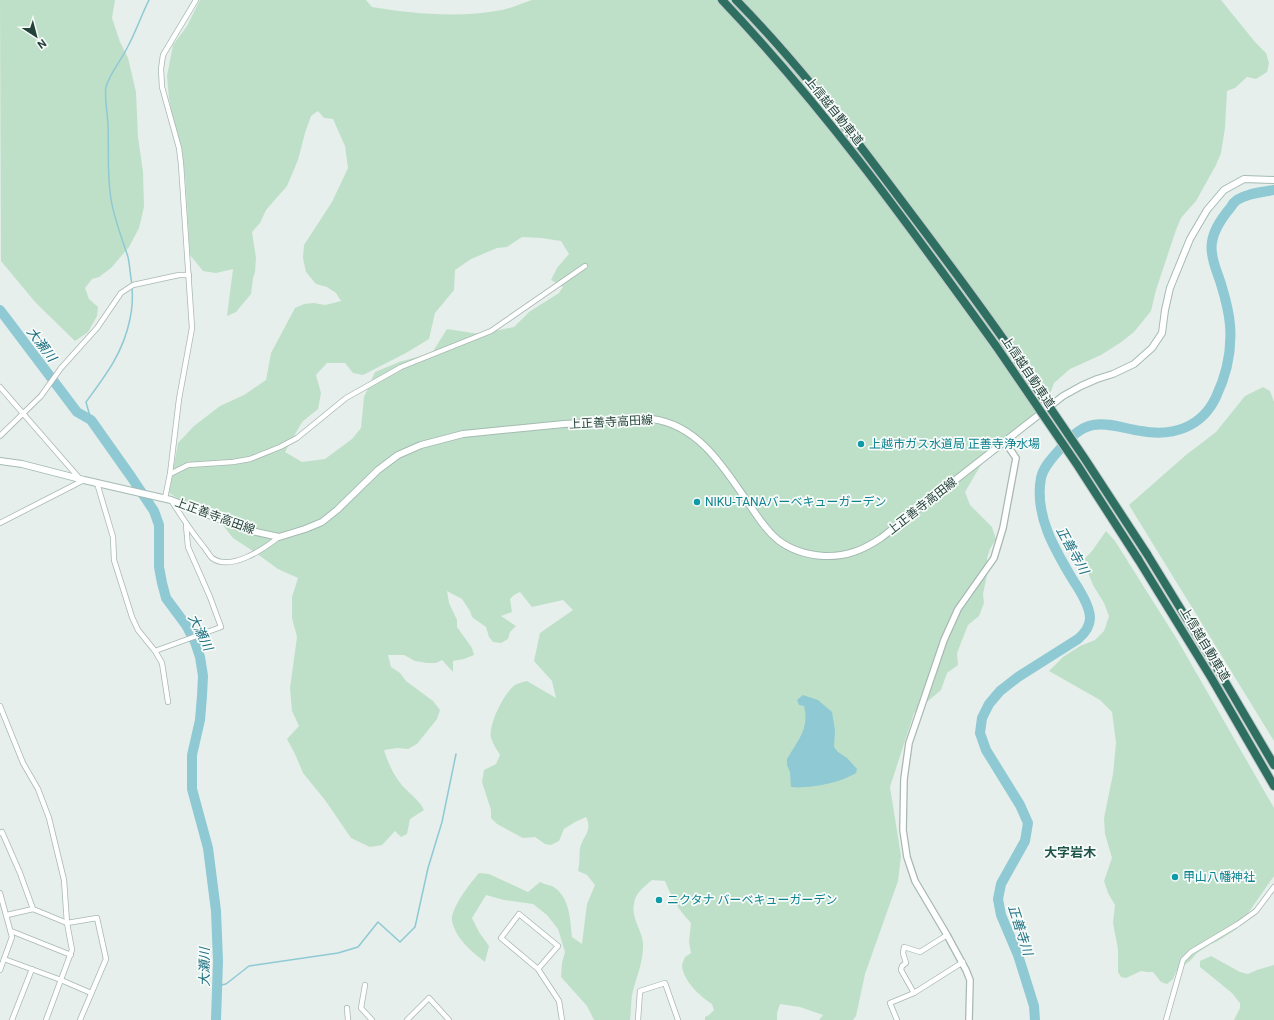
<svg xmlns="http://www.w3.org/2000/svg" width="1274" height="1020" font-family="Roboto,'Noto Sans JP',sans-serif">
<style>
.green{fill:#bfe0c8;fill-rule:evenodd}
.water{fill:#8ec9d4}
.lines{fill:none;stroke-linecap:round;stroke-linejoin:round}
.stream{stroke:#8ec9d4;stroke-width:1.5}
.river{stroke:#8ec9d4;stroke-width:10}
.minor-casing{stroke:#a8b8b2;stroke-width:6}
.tertiary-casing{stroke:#a8b8b2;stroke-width:8}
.secondary-casing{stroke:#a4bbb3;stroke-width:8}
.motorway-casing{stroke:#c2cac8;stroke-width:10}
.minor{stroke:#fff;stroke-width:4.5}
.tertiary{stroke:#fff;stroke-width:5.5}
.secondary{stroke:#fff;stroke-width:6}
.motorway{stroke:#2f6f62;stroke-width:8}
.motorway-bridge-casing{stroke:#c2cac8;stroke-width:10;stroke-linecap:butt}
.motorway-bridge{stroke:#2f6f62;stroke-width:8}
.culture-dot{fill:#0f9aa8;stroke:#f7fbf9;stroke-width:1.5}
.labels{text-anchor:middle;stroke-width:3.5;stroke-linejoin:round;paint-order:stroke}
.street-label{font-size:12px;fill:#24423a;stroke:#f7fbf9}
.culture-label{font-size:12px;fill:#0d838f;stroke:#f7fbf9;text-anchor:start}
.water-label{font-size:13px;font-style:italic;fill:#1c6f80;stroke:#f7fbf9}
.neighbourhood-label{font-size:13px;font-weight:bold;fill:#1f5548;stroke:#f7fbf9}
</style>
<rect width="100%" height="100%" fill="#e6efeb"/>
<!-- green -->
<g class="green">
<path d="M0,0H115L112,18L120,42L128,58L136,92L138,137L143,172L144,207L139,228L129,247L111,268L99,277L92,279L85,288L89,299L98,307L97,316L88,332L75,341L36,303L1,261Z"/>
<path d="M200,0H366L372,7C414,14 459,18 502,10C512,8 522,3 532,0H1221L1255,42L1266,53L1269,63L1267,72L1256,79L1247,77L1235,88L1227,91L1225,128L1221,153L1216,165L1196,201L1181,218L1176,230L1156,290L1151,311L1134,332L1120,343L1101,355L1070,369L1054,383L1046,405L1033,418L982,463L965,492L970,505L992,527L996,539L990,549L987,558V575L983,594L984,603L979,616L968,625L957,653L958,665L947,673L941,690L914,713L890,787L901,856L898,881L865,974L856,1016L853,1020H819L823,1015L800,1007L780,1004L777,1013V1020H705V1017L709,1015L714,1010L712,1004C700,996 684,982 682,966C682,963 684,960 685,957L691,953L689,942L691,923C679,911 671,896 665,881L652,880C644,887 635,893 634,904C631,918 642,930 643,943C644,961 636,978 632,995C631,1003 631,1012 630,1020H594L587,1006L561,977L562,963L565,952L558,929L547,915L533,904L504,900L486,895L472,918L479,932L489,946L485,962C471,951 456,939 452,921C450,909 471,882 479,873L489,874L528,892L540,882C544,884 548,885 552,886C570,896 570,919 572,937L582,944L587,904L595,885L587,875L578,871C580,863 579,856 580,848C583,836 593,831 586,817L575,822L564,829L559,841L551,845L545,844L535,837L523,838L497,824L491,818V810L482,782L484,770L496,764L500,755C497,750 493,744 491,738C488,725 504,693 515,685C518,683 523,682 527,681L556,698L552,681L534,661L540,633L573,610L563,600L532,607L520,592L514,595L510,599L512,612L501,616L516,626L510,632L508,639L501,643L493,642L489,637L486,627L472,617L470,611L462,599L447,591L449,603L457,620V627L472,648L474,655L464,659L453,661V672L442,660L436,663H427L415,661L404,655H388L391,667L400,673L406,681L433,701L440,710L437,719L417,744L408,749L397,748L384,750C388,763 393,774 401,784C409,794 418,798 424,810L410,819L407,834L401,837L395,831L382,845L370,847L351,838L325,800L303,773L295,754L287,739L299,726L292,711L290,688L297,637L292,618V597L298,578L278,569L256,553L233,538L222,524L169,493L178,443L194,426L220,406L244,395L266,380L271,353L295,308L304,304L314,303L325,305L341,301L336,293L327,287L316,284L306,272L303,258L304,245L332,202L348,168L345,146L333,119L324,118L318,111L311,116L305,133L298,160L287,186L266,210L260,223L252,232L256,258L255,272L253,278L251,294L236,312L227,316L233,269L216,273L203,271L190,255L185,175L178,135L173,118L169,99L167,76L173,45L187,26ZM522,237L541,238L561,241L569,254L557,268L551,280L563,287L559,293L529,312L514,327L479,334L447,329L432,353L399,362L375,372L364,397L361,428L352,439L325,459L302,462L285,452L302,422L318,409L321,393L316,375L327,363H345L353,373L363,375L406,353L429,339L435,313L454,290L455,270L471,259L497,248L507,247Z"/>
<path d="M1263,387L1270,391L1274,402V741L1129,505L1186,455L1216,432L1245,396Z"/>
<path d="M1106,531L1115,541L1178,641L1274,808V876L1237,929L1216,942L1211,944L1197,953L1190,961L1177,970L1173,979L1167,984L1161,982L1153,972H1147L1141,971L1126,978L1121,977L1118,972V949L1113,923L1115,905L1108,893L1104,881L1112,858L1105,834L1104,818L1113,774L1116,743L1112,712L1100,700L1049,671L1063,657L1080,646L1095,640L1104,631L1109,616L1104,603L1093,585L1083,560L1092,551Z"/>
<path d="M1211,956L1240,972L1248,974L1257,970L1274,965V1020H1234L1240,1008V1003L1232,993L1200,967V961Z"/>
</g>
<!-- water -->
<path class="water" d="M803,695L818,700L832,712L835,730L834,747L838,752L847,758L857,769L856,773C840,783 809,789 791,787L790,772L787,765V759C797,741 810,729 804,706L799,705L797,700Z"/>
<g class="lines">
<!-- stream -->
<g class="stream">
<path d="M132,284C130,275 130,266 128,257C122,238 114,219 111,199C107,175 109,151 108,126C108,117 104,94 106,87C110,73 120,62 126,50C135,34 141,16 149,0"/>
<path d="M91,420L86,402C106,375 123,353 130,319C132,309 133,298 132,288"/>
<path d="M216,986L226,984L249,966L338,953L358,947L378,922L400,942L415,927L428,868L442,822L456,754"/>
</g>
<!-- river -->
<g class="river">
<path d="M0,310L77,412L91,420L132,478L154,511L159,525V567L162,583L166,598L186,625L195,642L200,657L203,676L202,696L200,720L192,755V789L208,848L216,911L218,961L216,1020"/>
<path d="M1035,1020L1034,1006L1018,955L1001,915L998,899L1001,884L1025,841L1028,823L1020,805L986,750L980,733L982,718L989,704L1000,691L1018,677L1078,639C1085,633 1090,627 1090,618C1090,607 1079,589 1073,580C1055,550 1034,515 1041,478C1043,467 1053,457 1060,449C1070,439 1078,428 1093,425C1109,422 1126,429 1141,431C1173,437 1202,427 1216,397C1227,374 1232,350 1230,325C1229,312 1225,297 1221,284C1218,274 1213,264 1212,253C1209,236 1220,220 1231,207C1232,205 1234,202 1237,200C1248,193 1262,192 1274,190"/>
</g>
<!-- minor casing -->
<g class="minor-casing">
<g id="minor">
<path d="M0,387L80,479"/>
<path d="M0,436L41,396L61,368L97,328L121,293L133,285L179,275H189"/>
<path d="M170,474L188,465L233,462L250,459L280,447L297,438L346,398L401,367L491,331L585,266"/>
<path d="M97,483L113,537L114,560L132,617L138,630L155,651L162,663L168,702"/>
<path d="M165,498L170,474L179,399L192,328L181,164L179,148L162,87L161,69L163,55L196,0"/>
<path d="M171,500C181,516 191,531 203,546C206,549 209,555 212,558C231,572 265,548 279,537"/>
<path d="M0,523L84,480"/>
<path d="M155,651L221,627L210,597L188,547L186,525"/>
<path d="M0,706L23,763L38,789L49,818L64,880L67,923L72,950L46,1020"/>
<path d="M0,833L2,832L20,873L33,909"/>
<path d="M0,893L12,937L0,970"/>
<path d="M7,915L33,909L67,923L97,918L106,959L80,1020"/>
<path d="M11,931L71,955"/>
<path d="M4,959L61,980L91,993"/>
<path d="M538,969L558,946L519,914L501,938L538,969L559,1001L562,1020"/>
<path d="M365,985L361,1008L372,1020"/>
<path d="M914,993L901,970L902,966L906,963L903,953L904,947L920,952L947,935"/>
<path d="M347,1008L348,1020"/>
<path d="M12,1020L32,969"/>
<path d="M407,1020L429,998L449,1020"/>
<path d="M638,1020L640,991L665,983L678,1020"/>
<path d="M897,1020L890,1003L914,993L963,962"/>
<path d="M1166,1020L1183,960L1191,952L1238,924L1256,911L1274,887"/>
</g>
</g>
<!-- tertiary casing -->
<g class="tertiary-casing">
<path id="tertiary" d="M969,1020L970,980L966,970L947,935L915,881L907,857L903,830L904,779L909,743L944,640L958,609L994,558L1003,528L1016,458L1005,442"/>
</g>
<!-- secondary casing -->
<g class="secondary-casing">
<path id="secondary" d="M0,461L22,464L84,480L171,500L247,530L279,537L305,529L322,522L337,510L378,470L398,455L421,445L463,434L564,424L652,419C700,425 726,471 751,507C759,519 767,531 778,540C791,550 808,555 824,556C846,557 863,550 881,538L1063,396L1081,386L1097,379L1113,374L1134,364L1152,348L1162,333L1165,310L1170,288L1190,239L1207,210L1224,190L1244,179L1274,180"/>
</g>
<!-- motorway casing -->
<g class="motorway-casing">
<g id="motorway">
<path d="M722,0C824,107 910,227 996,346"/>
<path d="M736,0C792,57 841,120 889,184C928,236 967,287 1004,340"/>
<path d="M1147,554L1220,673L1274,765"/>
<path d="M1138,559L1212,679L1274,786"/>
</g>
</g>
<!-- minor -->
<use href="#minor" class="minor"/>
<!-- tertiary -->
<use href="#tertiary" class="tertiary"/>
<!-- secondary -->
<use href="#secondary" class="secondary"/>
<!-- motorway -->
<use href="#motorway" class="motorway"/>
<!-- motorway-bridge casing -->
<g class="motorway-bridge-casing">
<g id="motorway-bridge">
<path d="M1004,340L1085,459L1147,554"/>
<path d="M996,346L1078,466L1138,559"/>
</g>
</g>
<!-- motorway-bridge -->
<use href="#motorway-bridge" class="motorway-bridge"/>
</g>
<!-- markers -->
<g class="culture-dot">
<circle cx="861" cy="444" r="4"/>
<circle cx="697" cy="502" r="4"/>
<circle cx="1175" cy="877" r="4"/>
<circle cx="659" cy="900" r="4"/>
</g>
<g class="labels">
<!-- street labels -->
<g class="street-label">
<text transform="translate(834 111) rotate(51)" y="4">上信越自動車道</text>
<text transform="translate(1028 372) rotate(56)" y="4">上信越自動車道</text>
<text transform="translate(611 422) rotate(-3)" y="4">上正善寺高田線</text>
<text transform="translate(922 506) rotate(-38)" y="4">上正善寺高田線</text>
<text transform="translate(215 516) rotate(20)" y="4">上正善寺高田線</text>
<text transform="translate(1205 644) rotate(59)" y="4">上信越自動車道</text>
</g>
<!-- culture labels -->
<g class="culture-label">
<text x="869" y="448">上越市ガス水道局 正善寺浄水場</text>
<text x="705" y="506">NIKU-TANAバーベキューガーデン</text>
<text x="1183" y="881">甲山八幡神社</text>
<text x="667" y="904">ニクタナ バーベキューガーデン</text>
</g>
<!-- water labels -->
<g class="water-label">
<text transform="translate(42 344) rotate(53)" y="5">大瀬川</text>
<text transform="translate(1073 550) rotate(61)" y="5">正善寺川</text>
<text transform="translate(201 632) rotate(64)" y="5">大瀬川</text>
<text transform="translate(1021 930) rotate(72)" y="5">正善寺川</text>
<text transform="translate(204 967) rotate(-90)" y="5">大瀬川</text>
</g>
<!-- neighbourhood labels -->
<g class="neighbourhood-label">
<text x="1070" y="857">大字岩木</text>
</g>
</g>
<!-- north arrow -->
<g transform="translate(36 36) rotate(144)" stroke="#f7fbf9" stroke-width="3" paint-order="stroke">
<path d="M0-3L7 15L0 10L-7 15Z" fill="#24423a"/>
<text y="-6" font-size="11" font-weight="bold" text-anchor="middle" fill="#24423a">N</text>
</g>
</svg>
